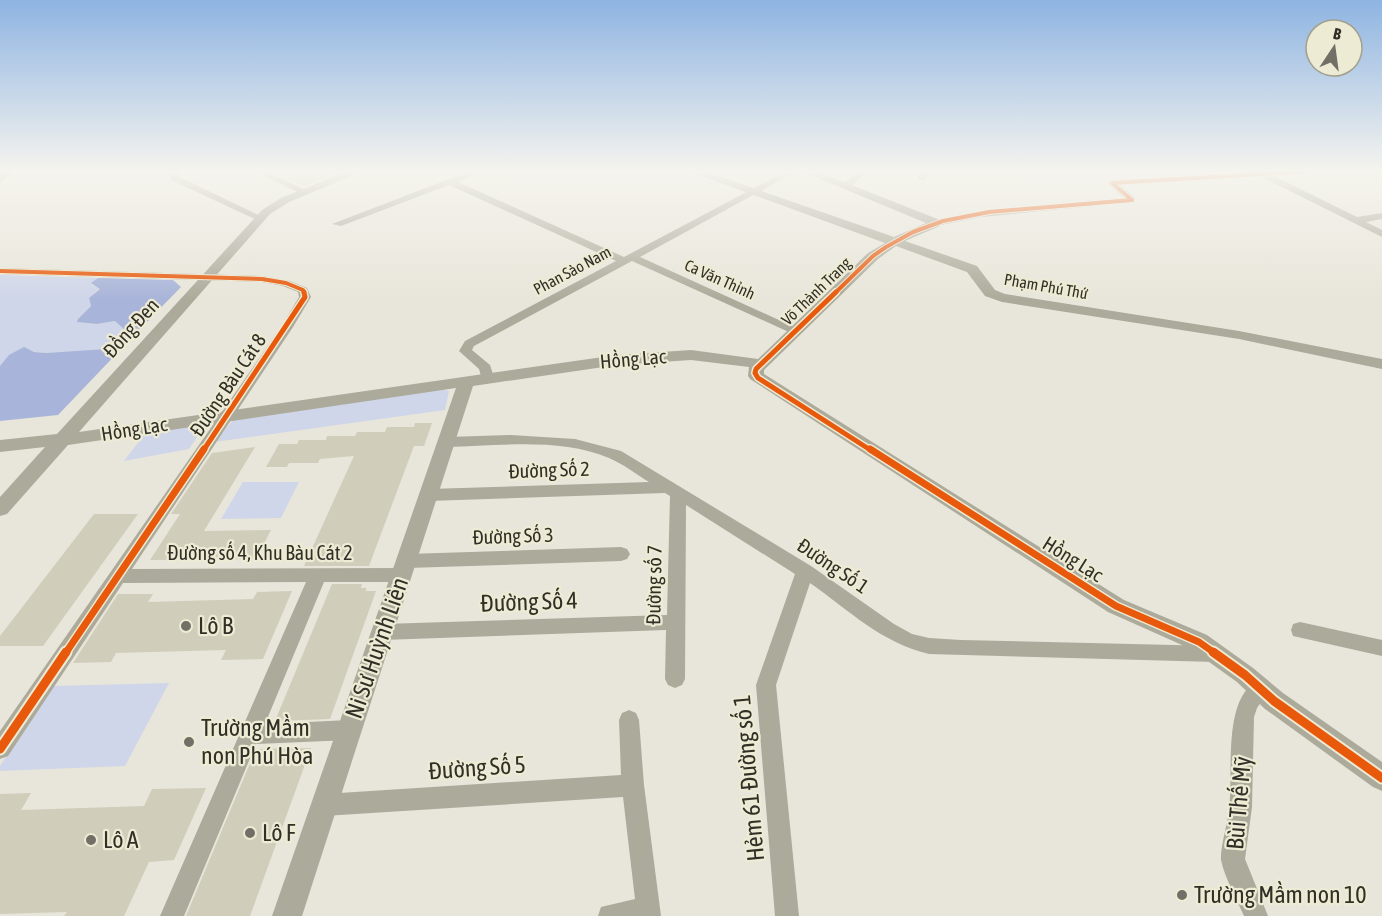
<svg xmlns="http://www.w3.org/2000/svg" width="1382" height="916" font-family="'Asap Condensed',sans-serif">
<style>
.green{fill:#cfd6e9}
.water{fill:#a8b4d9}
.building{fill:#d0cdbb}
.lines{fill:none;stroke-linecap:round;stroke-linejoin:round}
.minor{fill:#acaa9a;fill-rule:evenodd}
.tertiary{fill:#acaa9a;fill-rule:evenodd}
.secondary{fill:#aba796;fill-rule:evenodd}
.cycleway-far3-casing{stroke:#eeebd4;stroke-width:6}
.cycleway-far2-casing{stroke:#eeebd4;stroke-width:8}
.cycleway-far1-casing{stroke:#eeebd4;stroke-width:10}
.cycleway-casing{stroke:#eeebd4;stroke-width:13}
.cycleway-far3{stroke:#e8590c;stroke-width:4}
.cycleway-far2{stroke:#e8590c;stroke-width:5}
.cycleway-far1{stroke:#e8590c;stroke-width:7}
.cycleway{stroke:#e8590c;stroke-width:9}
.poi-dot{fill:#716f66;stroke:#eeebd4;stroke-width:2}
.labels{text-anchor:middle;stroke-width:4.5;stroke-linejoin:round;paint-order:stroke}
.far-street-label{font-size:16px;fill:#312f27;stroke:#eeebd4}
.street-label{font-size:20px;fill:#312f27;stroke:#eeebd4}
.near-street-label{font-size:24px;fill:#312f27;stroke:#eeebd4}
.near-poi-label{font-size:24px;fill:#312f27;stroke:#eeebd4;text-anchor:start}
</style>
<rect width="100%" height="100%" fill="#e8e6da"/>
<!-- green -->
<g class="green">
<path d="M0,275L98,278L92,285L100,288L89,298L91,306L78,319V322L97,324L115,321L135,330L140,329L122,348L117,350L46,353L28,351L0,366Z"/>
<path d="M441,389L449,391L445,410L214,442L236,417Z"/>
<path d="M206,424L189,449L124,461L147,431Z"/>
<path d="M243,482H299L281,518L221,519Z"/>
<path d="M169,683L125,766L0,771V766L52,686Z"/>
</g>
<!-- water -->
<g class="water">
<path d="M98,278L173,280L181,287L140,329L125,330L115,321L97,324L77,322L78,319L91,306L89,298L100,289L91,283Z"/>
<path d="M24,347L34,352L46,353L122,348L58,415L0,421V366L9,355Z"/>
</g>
<!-- building -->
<g class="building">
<path d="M271,171H341L305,186Z"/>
<path d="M415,423H432L424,446H414L369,566H304L354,456L320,459L318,463H289L287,467H266L279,444H297L299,440H326L327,436H355L357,432H385L387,427H414Z"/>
<path d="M255,447L204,531L271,530L256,559L150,560L180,514H171L212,453Z"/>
<path d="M94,514H138L43,646H0V636Z"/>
<path d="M332,584H362L361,588H366V591H376L330,719L275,721Z"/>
<path d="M292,591L263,659L221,660L226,650L116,653L111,662L73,663L118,594H153L148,602L253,599L257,592Z"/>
<path d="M311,748L250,916H186L256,749Z"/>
<path d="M206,788L174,860L149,862L124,916H64L67,912L0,914V794L31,793L21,810L144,806L152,789Z"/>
</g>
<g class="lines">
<!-- minor -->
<g class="minor">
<path d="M167,171H178L180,174L179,177L265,218L257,220L171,180V175Z"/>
<path d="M253,171H265L310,192L302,194Z"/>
<path d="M470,171H483L458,182L624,257L786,171H797L640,257L801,330L799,333H791L632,261L474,346L472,350L490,365L494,377L492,380H482L479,369L459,351L465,341L616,261L449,185L341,226L332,224Z"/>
<path d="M858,171H867L850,188H844V184Z"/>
<path d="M924,171H934L924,180H918V176Z"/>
<path d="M1260,171H1313L1309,174L1274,176L1357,217L1382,213V219L1366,222L1382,230V237L1262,177L1120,185L1135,198V202L981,217L936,226L931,223L970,213L1124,198L1107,183L1112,180Z"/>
<path d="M0,268L262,276L290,281L307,288L311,297L293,327L132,569L402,568L408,570L411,575L408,580L402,582H324L265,724L350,720L357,723L360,730L357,737L350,740L256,744L184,916H160L306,582L123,583L8,756L0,759V731L281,327L299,297L298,292L283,286L262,282L0,274Z"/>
<path d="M511,435L575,439L621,451L811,566L894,624L912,634L929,638L961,640L1215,646L1222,648L1225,654L1222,660L1215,662L929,654C880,642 850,611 810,583L776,685L799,916H775L756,685L795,574L686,505L685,679L682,685L675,688L668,685L665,679L666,630L383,640L376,638L374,632L376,626L383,624L667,615L670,496L665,493L429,501L423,499L421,495L423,491L429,489L649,482C636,474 623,464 609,458C559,437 499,446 447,447L440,442L447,437Z"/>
<path d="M621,547L627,549L630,554L627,559L621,561L407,568L401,566L398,561L401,556L407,554Z"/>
<path d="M1300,622L1382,640V656L1293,636L1291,630L1293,624Z"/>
<path d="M1260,680L1267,683L1270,689L1257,708L1254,717L1252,807L1245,859L1268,916H1244C1237,900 1224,876 1221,860C1220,847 1228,823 1229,809C1234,775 1221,695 1260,680Z"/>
<path d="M629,710L636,713L639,720L644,785L661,916H598L601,907L635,899L623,797L324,816L316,813L313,805L316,797L324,794L621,775L619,720L622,713Z"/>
</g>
<!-- tertiary -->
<path class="tertiary" d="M348,171H363L289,202L270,214L79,432L617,355L691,350L758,359L868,253L885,243L688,171H704L894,237L926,223L801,171H816L940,220V226L905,241L977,266L995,290L1005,294L1239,331L1382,359V369L1239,339L1002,302L985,296L967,272L896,246L878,259L764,370V374L1124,600L1207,635L1253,668L1283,693L1382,762V791L1373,787L1265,709L1237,682L1191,649L1108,612L750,379L748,376L749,367L691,360L617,365L473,386L302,916H272L456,388L68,445L7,514L0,516V497L45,447L0,452V440L57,434L262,210L281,198Z"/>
<!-- secondary -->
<path class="secondary" d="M1,171H15L0,182Z"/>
<!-- cycleway-far3 casing -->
<g class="cycleway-far3-casing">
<g id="cycleway-far3">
<path d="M0,271L262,279L286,283L303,290L304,294"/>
<path d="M834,294L873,256L886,247L913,232L943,221L989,212L1132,200L1112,183L1309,171"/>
</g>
</g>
<!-- cycleway-far2 casing -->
<g class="cycleway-far2-casing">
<g id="cycleway-far2">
<path d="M836,292L756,369L755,373L758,378L872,451"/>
<path d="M203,451L305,297L304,292"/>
</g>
</g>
<!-- cycleway-far1 casing -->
<g class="cycleway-far1-casing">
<g id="cycleway-far1">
<path d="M870,449L1116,606L1199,642L1216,654"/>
<path d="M65,654L204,449"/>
</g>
</g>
<!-- cycleway casing -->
<g class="cycleway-casing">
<g id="cycleway">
<path d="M1213,652L1245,675L1274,701L1382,778"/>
<path d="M0,749L66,652"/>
</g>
</g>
<!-- cycleway-far3 -->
<use href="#cycleway-far3" class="cycleway-far3"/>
<!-- cycleway-far2 -->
<use href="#cycleway-far2" class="cycleway-far2"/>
<!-- cycleway-far1 -->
<use href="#cycleway-far1" class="cycleway-far1"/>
<!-- cycleway -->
<use href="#cycleway" class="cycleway"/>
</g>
<!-- sky -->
<linearGradient id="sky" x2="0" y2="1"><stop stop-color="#8eb4e2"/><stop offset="0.57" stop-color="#f5f4ee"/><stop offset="1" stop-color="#f5f4ee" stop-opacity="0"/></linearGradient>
<rect width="1382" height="300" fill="url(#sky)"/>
<!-- markers -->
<g class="poi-dot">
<circle cx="186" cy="626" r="6"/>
<circle cx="189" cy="742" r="6"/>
<circle cx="250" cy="833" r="6"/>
<circle cx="91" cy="840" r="6"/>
<circle cx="1182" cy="895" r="6"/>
</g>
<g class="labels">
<!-- far-street labels -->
<g class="far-street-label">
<text transform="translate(572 270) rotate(-28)" y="6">Phan Sào Nam</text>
<text transform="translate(720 279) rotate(24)" y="6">Ca Văn Thỉnh</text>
<text transform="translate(1046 286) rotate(10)" y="6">Phạm Phú Thứ</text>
<text transform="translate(816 291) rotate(-44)" y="6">Võ Thành Trang</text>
</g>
<!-- street labels -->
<g class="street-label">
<text transform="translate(131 328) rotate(-48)" y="7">Đồng Đen</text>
<text transform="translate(633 359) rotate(-5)" y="7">Hồng Lạc</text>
<text transform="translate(228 385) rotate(-56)" y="7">Đường Bàu Cát 8</text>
<text transform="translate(134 429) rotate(-9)" y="7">Hồng Lạc</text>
<text transform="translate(549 470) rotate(-2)" y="7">Đường Số 2</text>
<text transform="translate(513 536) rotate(-2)" y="7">Đường Số 3</text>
<text x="260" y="560">Đường số 4, Khu Bàu Cát 2</text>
<text transform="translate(1073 559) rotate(32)" y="7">Hồng Lạc</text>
<text transform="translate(833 566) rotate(34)" y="7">Đường Số 1</text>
<text transform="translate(654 585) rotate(-89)" y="7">Đường số 7</text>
</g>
<!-- near-street labels -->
<g class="near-street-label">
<text transform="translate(529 602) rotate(-2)" y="8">Đường Số 4</text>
<text transform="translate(377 648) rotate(-71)" y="8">Ni Sư Huỳnh Liên</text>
<text transform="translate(477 768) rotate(-4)" y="8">Đường Số 5</text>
<text transform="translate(749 778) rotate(-95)" y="8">Hẻm 61 Đường số 1</text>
<text transform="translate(1239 803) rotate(-85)" y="8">Bùi Thế Mỹ</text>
</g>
<!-- near-poi labels -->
<g class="near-poi-label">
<text x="198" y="634">Lô B</text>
<text x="201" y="736">Trường Mầm<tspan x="201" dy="28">non Phú Hòa</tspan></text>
<text x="262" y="841">Lô F</text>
<text x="103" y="848">Lô A</text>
<text x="1194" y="903">Trường Mầm non 10</text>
</g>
</g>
<!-- north arrow -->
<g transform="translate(1334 48) rotate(13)"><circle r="28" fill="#eeebd4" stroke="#a2a08f" stroke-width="1.5"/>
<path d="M0-4.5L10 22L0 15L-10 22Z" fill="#716f66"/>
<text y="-9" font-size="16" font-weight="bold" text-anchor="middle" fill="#312f27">B</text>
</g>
</svg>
